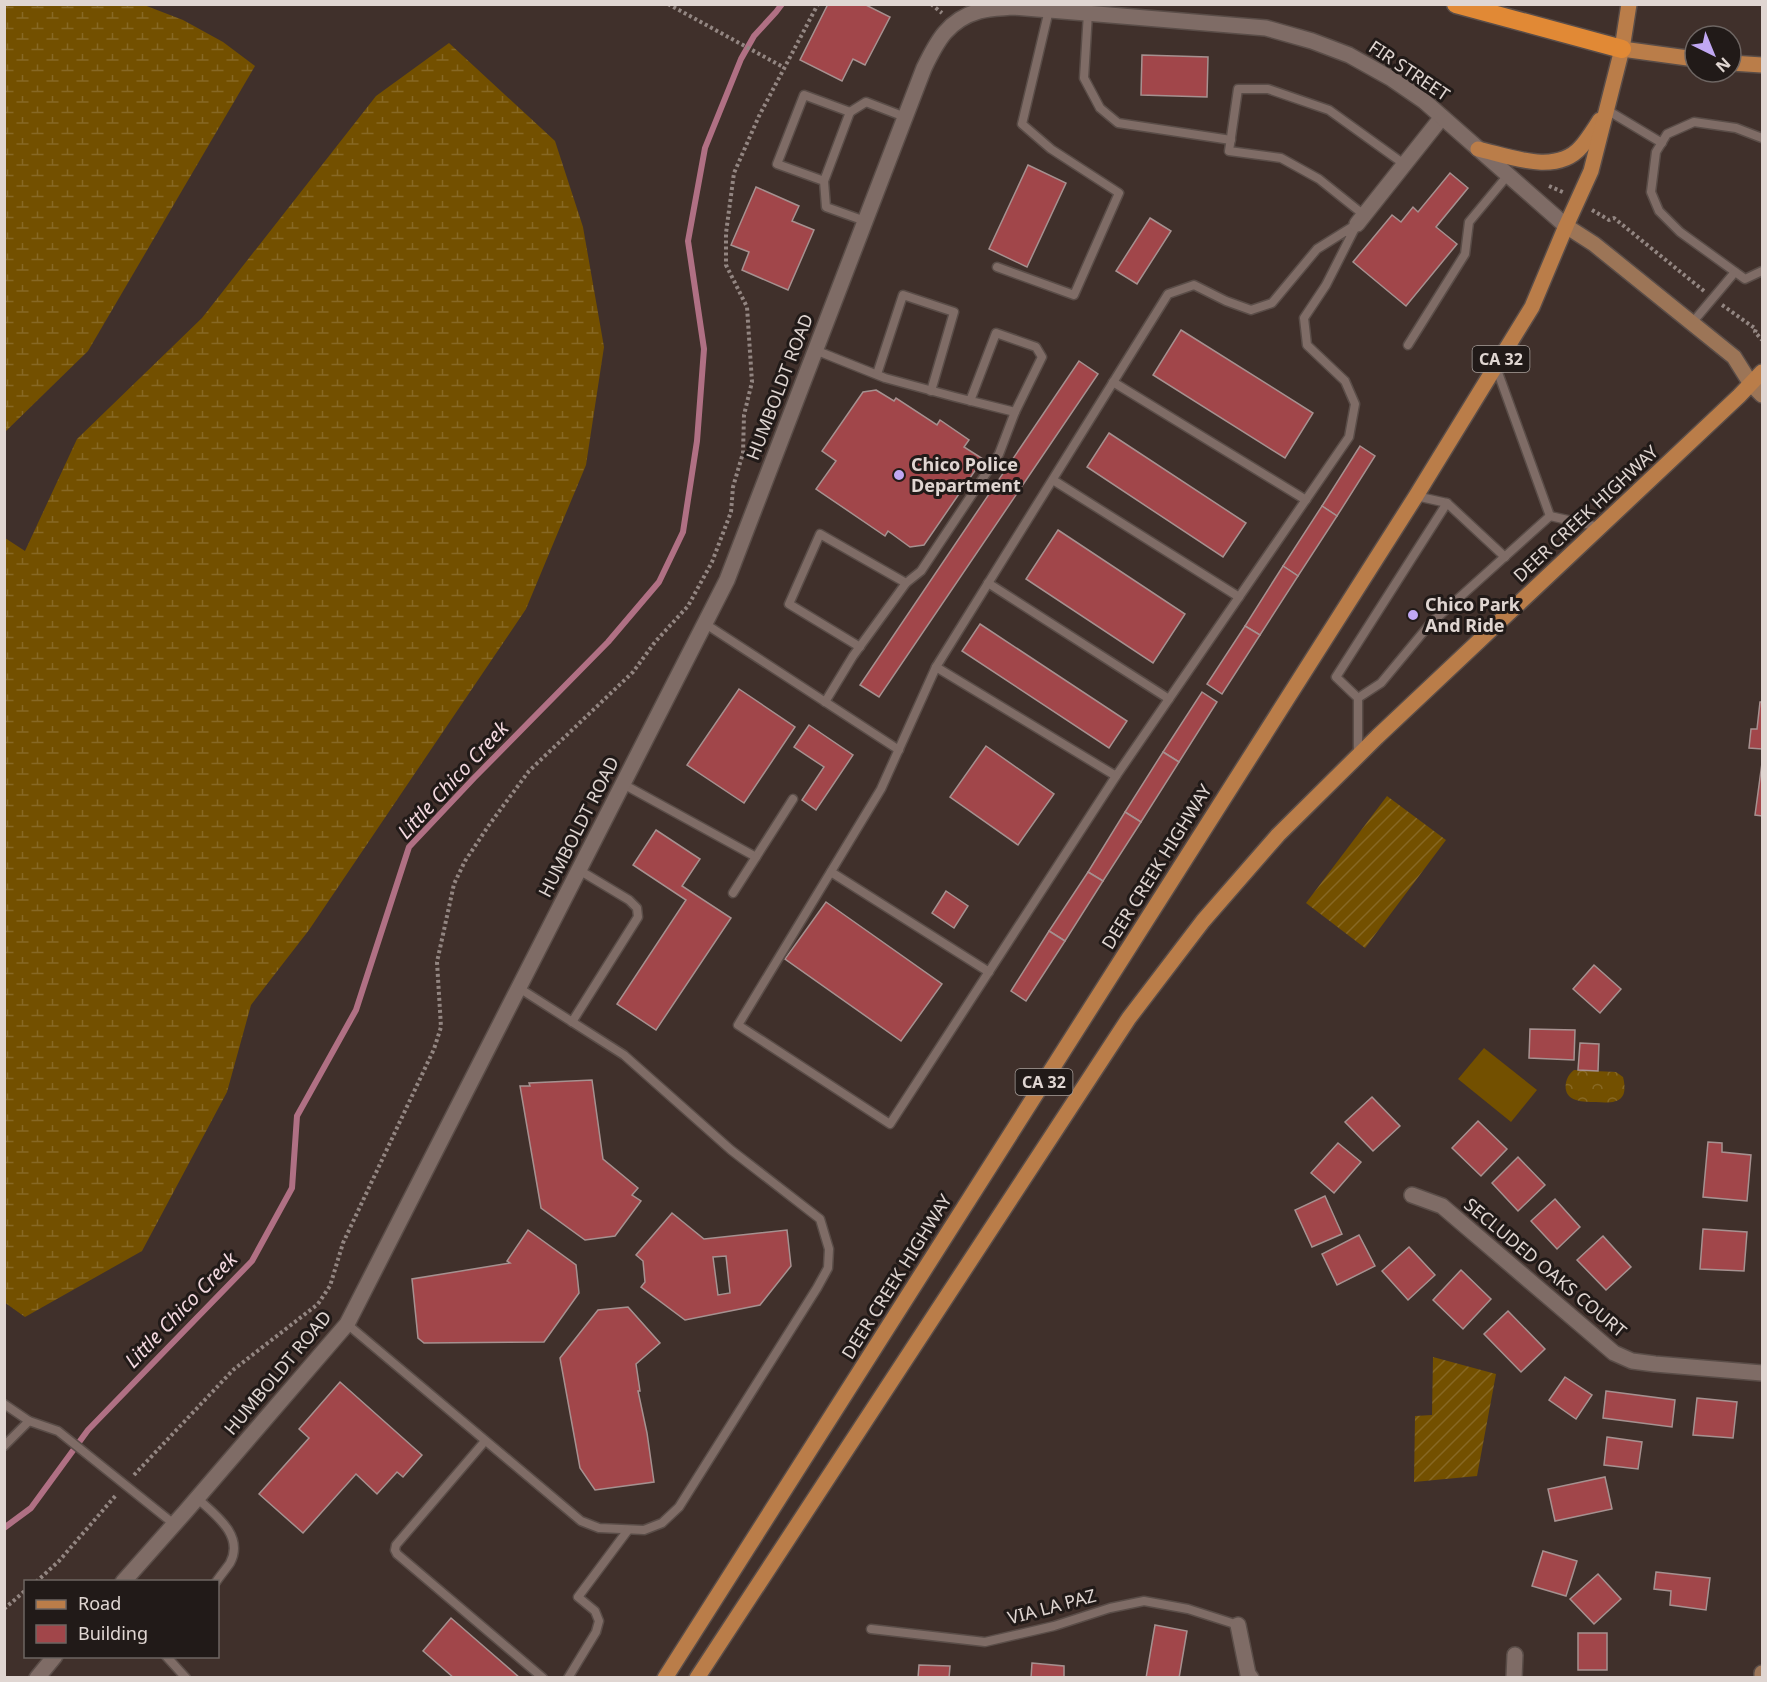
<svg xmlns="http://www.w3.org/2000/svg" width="1767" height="1682" font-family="'Noto Sans',sans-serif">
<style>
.wetland{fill:url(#wetland-marsh)}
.park{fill:url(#park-crowns)}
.garden{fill:url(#garden-furrows)}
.pitch{fill:#735000}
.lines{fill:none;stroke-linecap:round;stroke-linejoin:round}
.stream{stroke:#b07084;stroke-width:6}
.building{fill:#a1464a;stroke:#a69190;stroke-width:1.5;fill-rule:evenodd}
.lane-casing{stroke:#5a4d48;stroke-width:11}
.street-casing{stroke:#5a4d48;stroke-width:18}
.secondary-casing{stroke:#5a4d48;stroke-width:18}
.primary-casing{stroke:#5a4d48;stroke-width:18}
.highway-casing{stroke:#5a4d48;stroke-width:21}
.path{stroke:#938682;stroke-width:4;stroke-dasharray:3 3;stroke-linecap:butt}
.lane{stroke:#7f6c66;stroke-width:8}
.street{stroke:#7f6c66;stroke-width:15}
.secondary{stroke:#9c7557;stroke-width:15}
.primary{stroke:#ba7d49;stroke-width:15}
.highway{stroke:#e18935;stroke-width:18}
.poi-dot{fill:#c1a8f3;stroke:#211a18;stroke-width:2}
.labels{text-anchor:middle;stroke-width:6;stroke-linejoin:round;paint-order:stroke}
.shield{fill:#211a18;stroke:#a79e9a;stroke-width:1.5}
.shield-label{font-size:16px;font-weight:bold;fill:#e0d6d2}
.street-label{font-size:18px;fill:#e0d6d2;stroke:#211a18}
.poi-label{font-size:18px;font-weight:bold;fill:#e0d6d2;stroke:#211a18;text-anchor:start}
.water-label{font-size:20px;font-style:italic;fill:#f3d9e0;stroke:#211a18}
</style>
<defs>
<pattern id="wetland-marsh" width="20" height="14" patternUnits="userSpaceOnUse" patternTransform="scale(1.5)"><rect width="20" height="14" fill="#735000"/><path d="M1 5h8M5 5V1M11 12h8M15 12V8" fill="none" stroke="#876824"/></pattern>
<pattern id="park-crowns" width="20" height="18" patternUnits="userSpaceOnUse" patternTransform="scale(1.5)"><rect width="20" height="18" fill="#735000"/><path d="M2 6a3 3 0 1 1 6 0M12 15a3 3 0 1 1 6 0" fill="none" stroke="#876824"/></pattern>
<pattern id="garden-furrows" width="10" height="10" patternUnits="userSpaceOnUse" patternTransform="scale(1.5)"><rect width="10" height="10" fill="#735000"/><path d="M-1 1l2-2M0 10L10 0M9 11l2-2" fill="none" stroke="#876824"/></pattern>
</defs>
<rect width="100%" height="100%" fill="#40302b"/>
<!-- wetland -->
<g class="wetland">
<path d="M5,4L144,5L183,20L223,42L255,66L88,351L5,432Z"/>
<path d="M449,43L555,141L583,227L604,347L586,465L526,609L309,930L251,1005L227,1092L142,1251L25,1317L4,1302L5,538L25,551L77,439L202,318L376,96Z"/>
</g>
<!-- park -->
<path class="park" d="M1574,1070L1616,1072L1623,1077C1629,1101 1617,1104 1596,1102C1590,1102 1582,1102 1576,1100C1561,1096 1564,1077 1574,1070Z"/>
<!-- garden -->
<g class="garden">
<path d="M1387,796L1446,840L1365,948L1306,903Z"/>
<path d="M1433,1357L1496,1374L1477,1476L1414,1482L1415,1416L1432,1415Z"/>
</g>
<!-- pitch -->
<path class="pitch" d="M1484,1048L1537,1090L1511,1122L1458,1079Z"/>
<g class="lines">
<!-- stream -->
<path class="stream" d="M4,1528L31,1508L88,1430L252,1261L292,1188L297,1116L356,1010L409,847L474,778L608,642L659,582L683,532L697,441L704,349L688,241L705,148L741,59L754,36L776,12L782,4"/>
</g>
<!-- building -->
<g class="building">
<path d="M828,4H864L890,17L865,65L853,59L842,81L800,60Z"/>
<path d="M1142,55L1208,57L1207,97L1141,95Z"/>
<path d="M1028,165L1066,183L1027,267L989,249Z"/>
<path d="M1450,173L1468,188L1436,227L1457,244L1406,306L1353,262L1392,215L1401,222L1413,207L1418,212Z"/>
<path d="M756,187L799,206L792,221L814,230L788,290L742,270L749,252L731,245Z"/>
<path d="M1150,218L1171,231L1137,284L1116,271Z"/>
<path d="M1181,330L1313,413L1285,458L1153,375Z"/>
<path d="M1079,361L1098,374L879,697L860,685Z"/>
<path d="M876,390L894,401L896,398L937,425L940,420L969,440L964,447L983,459L924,545L910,547L888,531L885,536L816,489L836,461L822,451L863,392Z"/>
<path d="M1109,433L1246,523L1223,557L1087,467Z"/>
<path d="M1360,446L1375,456L1337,516L1322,506Z"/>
<path d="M1322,506L1337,516L1298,576L1283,566Z"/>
<path d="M1058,530L1185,614L1153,663L1026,579Z"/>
<path d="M1283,566L1298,576L1260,635L1245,626Z"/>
<path d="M980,624L1127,721L1109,748L962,651Z"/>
<path d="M1245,626L1260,635L1222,694L1207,684Z"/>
<path d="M739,689L795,727L744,803L687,765Z"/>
<path d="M1202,692L1217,702L1179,762L1163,752Z"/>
<path d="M1760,702H1762V749L1749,748L1751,729H1757Z"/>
<path d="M809,725L853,755L816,810L802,800L824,767L794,747Z"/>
<path d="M986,746L1054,794L1018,845L950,797Z"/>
<path d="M1163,752L1179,762L1141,822L1125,812Z"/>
<path d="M1762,763V816L1755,815Z"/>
<path d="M1125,812L1141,822L1103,881L1088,872Z"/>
<path d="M656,830L700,859L682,886L731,918L656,1030L617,1004L686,900L633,865Z"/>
<path d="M1088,872L1103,881L1065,941L1049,931Z"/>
<path d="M946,891L968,906L954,928L932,913Z"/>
<path d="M826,902L942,984L901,1041L785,959Z"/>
<path d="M1049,931L1065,941L1026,1001L1011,991Z"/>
<path d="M1594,965L1621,989L1600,1013L1573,989Z"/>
<path d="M1530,1029L1575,1030L1574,1060L1529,1058Z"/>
<path d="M1580,1043L1599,1044L1598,1071L1578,1070Z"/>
<path d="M592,1080L603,1159L638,1188L632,1195L641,1201L615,1236L585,1240L541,1208L520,1086H530L529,1083Z"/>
<path d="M1372,1097L1400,1126L1373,1151L1345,1122Z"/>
<path d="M1478,1121L1507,1149L1481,1176L1452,1148Z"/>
<path d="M1708,1142L1722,1143V1152L1751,1155L1747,1201L1703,1197Z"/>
<path d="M1338,1143L1361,1162L1334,1193L1311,1173Z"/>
<path d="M1518,1157L1545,1185L1518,1211L1492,1183Z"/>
<path d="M1325,1196L1342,1234L1312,1247L1295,1210Z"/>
<path d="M1555,1199L1580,1227L1557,1249L1531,1221Z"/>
<path d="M672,1213L704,1239L787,1230L791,1266L760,1305L685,1320L641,1287L645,1282L643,1261L636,1255ZM726,1256L730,1293L718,1295L713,1257Z"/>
<path d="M1703,1229L1747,1232L1744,1271L1700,1269Z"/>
<path d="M528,1230L576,1265L579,1293L544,1342L424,1343L418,1338L412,1279L510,1263L507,1261Z"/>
<path d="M1359,1235L1375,1266L1337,1285L1322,1254Z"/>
<path d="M1603,1236L1631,1267L1606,1290L1577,1260Z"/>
<path d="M1409,1247L1435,1275L1408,1300L1382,1271Z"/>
<path d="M1461,1270L1491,1299L1463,1329L1433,1300Z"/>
<path d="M628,1307L660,1343L636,1364L640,1391H638L647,1433L654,1482L595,1490L580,1468L560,1358L598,1310Z"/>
<path d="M1508,1311L1545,1349L1521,1372L1484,1334Z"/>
<path d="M1565,1377L1592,1395L1576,1419L1549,1400Z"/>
<path d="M340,1382L422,1455L403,1477L397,1472L377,1494L356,1474L303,1533L259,1494L309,1438L299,1429Z"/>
<path d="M1606,1391L1675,1400L1672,1427L1603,1418Z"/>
<path d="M1697,1398L1737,1402L1733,1438L1693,1435Z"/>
<path d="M1607,1437L1642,1442L1638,1469L1604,1465Z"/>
<path d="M1605,1477L1612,1509L1555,1521L1548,1489Z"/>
<path d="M1543,1551L1577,1561L1566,1596L1532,1586Z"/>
<path d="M1656,1572L1710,1578L1706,1610L1670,1605L1671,1591L1654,1589Z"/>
<path d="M1598,1574L1621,1599L1594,1624L1570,1599Z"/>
<path d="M451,1618L520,1678H454L423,1651Z"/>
<path d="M1155,1625L1187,1631L1179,1678H1146Z"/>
<rect x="1578" y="1633" width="29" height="37"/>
<path d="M1032,1663L1064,1666V1678H1031Z"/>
<path d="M919,1665L950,1666L949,1678H918Z"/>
</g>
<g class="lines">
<!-- lane casing -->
<g class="lane-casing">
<g id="lane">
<path d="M1088,13L1084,78L1100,108L1118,123L1231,140"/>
<path d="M1607,110L1662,143"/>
<path d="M850,112L866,102L905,117"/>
<path d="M1762,138L1736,128L1694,122L1667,134L1656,152L1651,192L1659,211L1680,232L1745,279L1762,271"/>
<path d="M824,181L850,112L804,95L777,164L824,181L826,207L865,221"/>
<path d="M1364,215L1319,179L1281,158L1229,151L1238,89H1268L1329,110L1404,164"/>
<path d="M1357,224L1326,285L1304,318L1307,345L1345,381L1355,404L1349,437L1116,776L936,667L1168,294L1194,285L1226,301L1251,310L1272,303L1317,249Z"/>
<path d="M997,267L1074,295L1119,193L1051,149L1022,124L1049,10"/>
<path d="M1692,323L1735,272"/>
<path d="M1408,345L1465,254L1469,222L1508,175"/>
<path d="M815,350L885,378L955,397L1015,412L1042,357L1036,347L996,333L970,401"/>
<path d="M1496,367L1550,516"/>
<path d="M877,374L903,295L954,312L931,391"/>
<path d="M1113,382L1306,500"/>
<path d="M1053,480L1239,597"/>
<path d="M1416,496L1447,503"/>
<path d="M1550,516L1599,527"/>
<path d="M988,583L1169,699"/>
<path d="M704,623L899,750"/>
<path d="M860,647L789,604L820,534L906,583L921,571L999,454L1015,412"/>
<path d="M936,667L881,789L738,1025L890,1124L1116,776"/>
<path d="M1358,698L1381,683L1430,624L1550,516"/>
<path d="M825,702L853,656L906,583"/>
<path d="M1358,754V698L1336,677L1447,503L1505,557"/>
<path d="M623,784L756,857L793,799"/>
<path d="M831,872L989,972"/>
<path d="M733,893L756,857"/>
<path d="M572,1022L638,917L637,908L629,900L579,870"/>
<path d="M347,1324L581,1521L599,1528L644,1530L662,1523L679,1507L817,1288L828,1268L829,1249L820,1219L731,1150L624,1055L519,988"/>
<path d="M4,1404L29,1421"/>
<path d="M485,1441L396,1545L395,1550L397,1554L543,1678"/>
<path d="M4,1446L29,1421L58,1431L174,1524"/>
<path d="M197,1498C214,1514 245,1535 230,1563C226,1569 220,1576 216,1582"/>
<path d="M871,1629L985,1642L1054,1626L1110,1608L1144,1601L1188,1609L1238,1625"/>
<path d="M166,1656L186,1678"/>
<path d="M568,1678L596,1632L599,1621L595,1611L578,1597L628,1530"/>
</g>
</g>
<!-- street casing -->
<g class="street-casing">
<g id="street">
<path d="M1357,224L1442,117"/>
<path d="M1412,1195L1442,1206L1614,1353L1632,1361L1655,1364L1762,1373"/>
<path d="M123,1582L186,1511L347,1324L727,580L924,68C937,41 948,20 979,11C989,8 1002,8 1013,7L1266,28L1312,41L1349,55L1392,79L1424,101L1566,226"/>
<path d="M1238,1625L1248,1674L1251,1678"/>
<path d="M37,1678L55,1656"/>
<path d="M1514,1678L1515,1655"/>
</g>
</g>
<!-- secondary casing -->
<g class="secondary-casing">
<g id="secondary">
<path d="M1566,226L1594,244L1734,357L1751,384L1762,395"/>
<path d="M1762,1678V1673"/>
</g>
</g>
<!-- primary casing -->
<g class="primary-casing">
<g id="primary">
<path d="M1622,49L1695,59"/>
<path d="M1731,63L1762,65"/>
<path d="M1478,149C1509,156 1556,176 1581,147C1588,139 1594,129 1600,120"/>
<path d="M665,1678L1416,496L1532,307L1566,226L1591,171L1622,49L1629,4"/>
<path d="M697,1678L1129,1018L1203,921L1278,835L1377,737L1739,396L1762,372"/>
</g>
</g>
<!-- highway casing -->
<g class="highway-casing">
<path id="highway" d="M1456,4L1622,49"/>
</g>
<!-- path -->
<g class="path">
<path d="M668,4L783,67"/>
<path d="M931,4L942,13"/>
<path d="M1549,186L1565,193"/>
<path d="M1592,210L1609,220L1614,218L1704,291"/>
<path d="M1722,305L1756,329L1755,332L1762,340"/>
<path d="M134,1475L233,1370L318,1304L330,1286L343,1243L434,1049L441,1027L437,962L454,884L465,861L489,825L529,771L633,672L655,642L688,606L712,562L731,512L733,487L743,453L744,415L752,382L747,307L726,265V233L734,173L759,116L818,4"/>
<path d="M36,1582L59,1561L117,1494"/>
<path d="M4,1609L26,1590"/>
</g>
<!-- lane -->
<use href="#lane" class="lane"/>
<!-- street -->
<use href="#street" class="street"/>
<!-- secondary -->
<use href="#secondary" class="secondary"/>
<!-- primary -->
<use href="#primary" class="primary"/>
<!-- highway -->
<use href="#highway" class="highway"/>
</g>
<!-- markers -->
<g class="poi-dot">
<circle cx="899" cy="475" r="6"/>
<circle cx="1413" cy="615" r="6"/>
</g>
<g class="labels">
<!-- shield labels -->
<g class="shield">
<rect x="1472.5" y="346" width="57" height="26" rx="4.5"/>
<rect x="1015.5" y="1069" width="57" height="26" rx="4.5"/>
</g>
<g class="shield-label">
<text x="1501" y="365">CA 32</text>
<text x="1044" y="1088">CA 32</text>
</g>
<!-- street labels -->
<g class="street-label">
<text transform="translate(1409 71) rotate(34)" y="6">FIR STREET</text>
<text transform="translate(780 387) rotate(-69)" y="6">HUMBOLDT ROAD</text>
<text transform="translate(1586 514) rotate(-43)" y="6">DEER CREEK HIGHWAY</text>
<text transform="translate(579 827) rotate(-63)" y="6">HUMBOLDT ROAD</text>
<text transform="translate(1157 867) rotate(-58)" y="6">DEER CREEK HIGHWAY</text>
<text transform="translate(1545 1268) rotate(40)" y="6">SECLUDED OAKS COURT</text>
<text transform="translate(897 1277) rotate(-58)" y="6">DEER CREEK HIGHWAY</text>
<text transform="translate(278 1373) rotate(-50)" y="6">HUMBOLDT ROAD</text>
<text transform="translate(1052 1607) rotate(-15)" y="6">VIA LA PAZ</text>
</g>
<!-- poi labels -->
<g class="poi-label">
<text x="911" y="471">Chico Police<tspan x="911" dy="21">Department</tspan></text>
<text x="1425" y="611">Chico Park<tspan x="1425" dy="21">And Ride</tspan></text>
</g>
<!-- water labels -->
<g class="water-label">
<text transform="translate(453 780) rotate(-47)" y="7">Little Chico Creek</text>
<text transform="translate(181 1310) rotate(-46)" y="7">Little Chico Creek</text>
</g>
</g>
<!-- border -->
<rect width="1767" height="1682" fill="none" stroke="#e0d6d2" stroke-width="12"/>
<!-- legend -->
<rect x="24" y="1580" width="195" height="78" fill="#211a18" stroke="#6d6562" stroke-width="1.5"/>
<rect x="36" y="1600" width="30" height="9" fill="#ba7d49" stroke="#6d6562" stroke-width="1.5"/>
<text x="78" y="1610" font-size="18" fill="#e0d6d2">Road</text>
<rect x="36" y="1625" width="30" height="18" fill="#a1464a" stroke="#6d6562" stroke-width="1.5"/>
<text x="78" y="1640" font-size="18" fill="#e0d6d2">Building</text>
<!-- north arrow -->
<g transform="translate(1713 54) rotate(137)"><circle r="28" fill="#211a18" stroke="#6d6562" stroke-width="1.5"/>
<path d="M0-4.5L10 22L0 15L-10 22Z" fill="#c1a8f3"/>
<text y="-9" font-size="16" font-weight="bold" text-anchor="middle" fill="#e0d6d2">N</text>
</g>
</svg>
